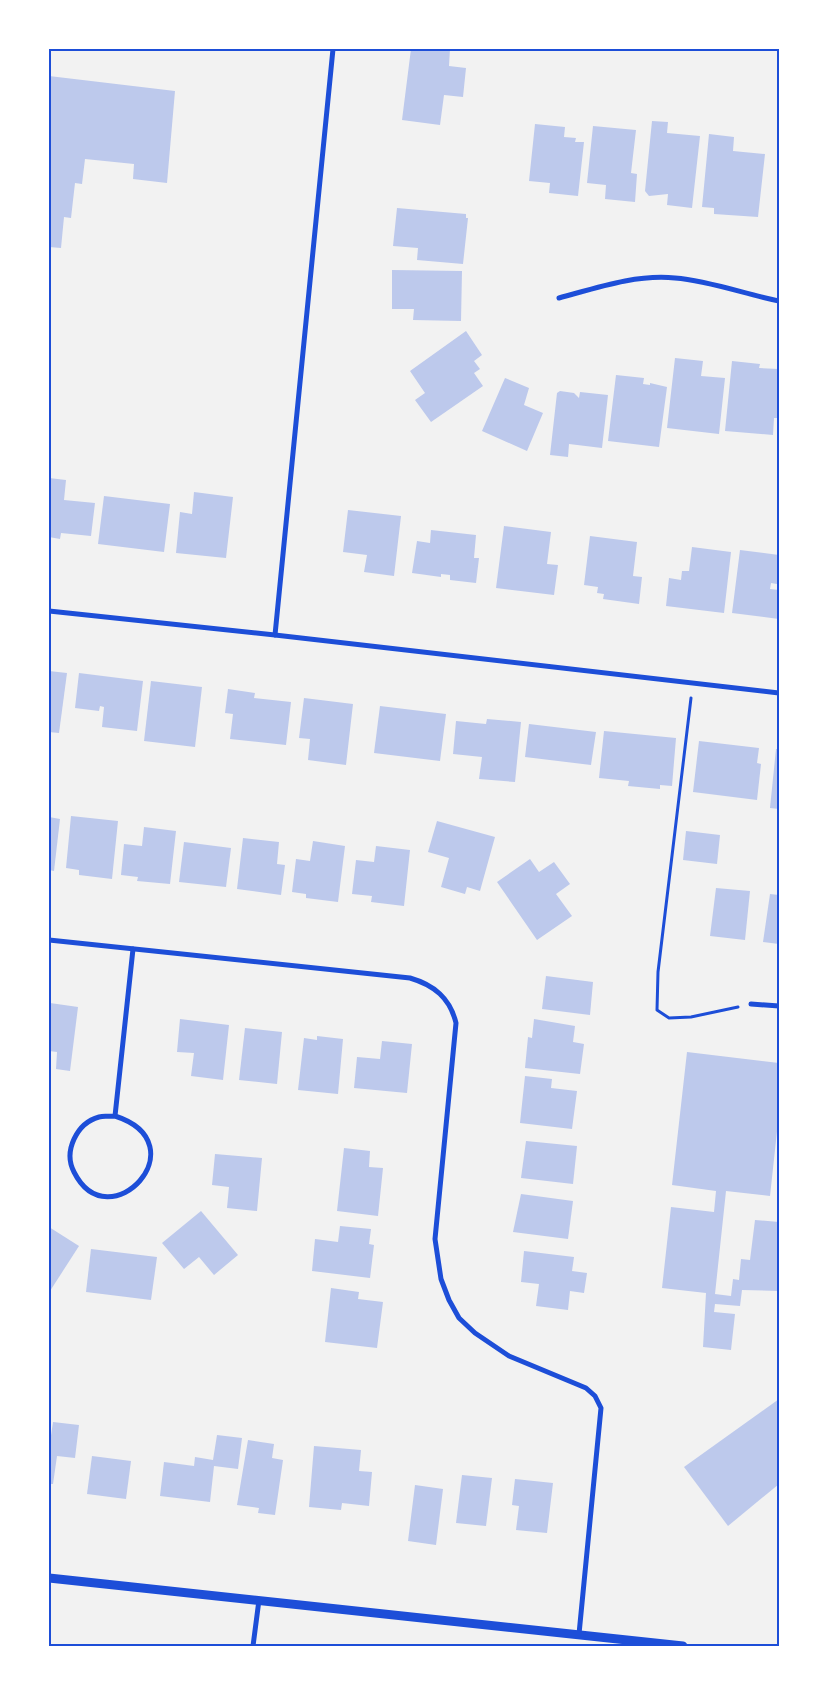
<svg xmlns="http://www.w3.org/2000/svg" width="828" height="1695" font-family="Rubik,sans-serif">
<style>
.building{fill:#bdc9ec}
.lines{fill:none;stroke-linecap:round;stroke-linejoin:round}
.path{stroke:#1d4ed8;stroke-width:3}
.minor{stroke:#1d4ed8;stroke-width:5}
.tertiary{stroke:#1d4ed8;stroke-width:9}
.neatline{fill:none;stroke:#1d4ed8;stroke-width:2}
</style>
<rect width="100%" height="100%" fill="#f2f2f2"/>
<!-- building -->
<g class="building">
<path d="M411,49H450L449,66L466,68L463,97L444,95L440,125L402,120Z"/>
<path d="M49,76L175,91L167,183L133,179L134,164L85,159L82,184L75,183L71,218L64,217L61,248L49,247Z"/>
<path d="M652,121L668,122L667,133L700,136L692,208L667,205L668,194L649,196L645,191Z"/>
<path d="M535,124L565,127L564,137L576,138L575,142H584L578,196L549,193L550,183L529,181Z"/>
<path d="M593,126L636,130L631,173L637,174L635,202L605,199L606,185L587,183Z"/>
<path d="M709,134L734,137L733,151L765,154L758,217L714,214V208L702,207Z"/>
<path d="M397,208L466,214V218H468L463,264L417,260L418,248L393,246Z"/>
<path d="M392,270L462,271L461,321L413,320L414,309H392Z"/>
<path d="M466,331L482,355L474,361L480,369L474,373L483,386L431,422L415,400L425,393L410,371Z"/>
<path d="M675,358L703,361L701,376L725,378L719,434L667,428Z"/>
<path d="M732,361L760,364L759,368L779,369V418H774L773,435L725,431Z"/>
<path d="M616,375L644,378L643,384L650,385V383L667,387L659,447L608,441Z"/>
<path d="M505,378L529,388L524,405L543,413L527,451L482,431Z"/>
<path d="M560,391L574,393L579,398L580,392L608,395L602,448L569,444L568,457L550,455L557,393Z"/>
<path d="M49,478L66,480L64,500L95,503L91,536L61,533L60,539L49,537Z"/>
<path d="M194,492L233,497L226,558L176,553L180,512L192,514Z"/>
<path d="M104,496L170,504L164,552L98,544Z"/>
<path d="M348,510L401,516L394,576L364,572L367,555L343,552Z"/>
<path d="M504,526L551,532L547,564L558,565L554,595L496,588Z"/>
<path d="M431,530L476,535L474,558H479L476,583L450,580V575L441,574V577L412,573L417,541L430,543Z"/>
<path d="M590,536L637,542L633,576L642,577L639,604L603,599L604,594L597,593L598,587L584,585Z"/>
<path d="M692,547L731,552L724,613L666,606L669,578L681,580L682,571H689Z"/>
<path d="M740,550L779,555L777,584L771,583L770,589L779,590V619L732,613Z"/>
<path d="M49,671L67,673L59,733L49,732Z"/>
<path d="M79,673L143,681L137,731L102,727L104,707L100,706L99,711L75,708Z"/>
<path d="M151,681L202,687L195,747L144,741Z"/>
<path d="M228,689L255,693L254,698L291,702L286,745L230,739L233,714L225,713Z"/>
<path d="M304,698L353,704L346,765L308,760L310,739L299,738Z"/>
<path d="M380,706L446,714L440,761L374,753Z"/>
<path d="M487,719L521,722L515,782L479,779L482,757L453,754L456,721L486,724Z"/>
<path d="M529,724L596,732L591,765L525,757Z"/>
<path d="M604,731L676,738L672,786L660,785V789L628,786L629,781L599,778Z"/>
<path d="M699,741L759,748L757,763L761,764L757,800L693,792Z"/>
<path d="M776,749H779V809L770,808Z"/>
<path d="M71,816L118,821L112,879L79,875V870L66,868Z"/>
<path d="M49,817L60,819L54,871L49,870Z"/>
<path d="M437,821L495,837L480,891L467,887L465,894L441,887L449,858L428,852Z"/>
<path d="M144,827L176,831L170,884L137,881L138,877L121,875L124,844L142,846Z"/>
<path d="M686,831L720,835L717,864L683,860Z"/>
<path d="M243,838L279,842L277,864L285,865L281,895L237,889Z"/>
<path d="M313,841L345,846L338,902L306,898V894L292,892L296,859L310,861Z"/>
<path d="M184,842L231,848L226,887L179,882Z"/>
<path d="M376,846L410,850L404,906L371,902L372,896L352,894L356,860L374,862Z"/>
<path d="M530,859L539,872L554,862L570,884L556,894L572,916L537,940L497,882Z"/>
<path d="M716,888L750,891L745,940L710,936Z"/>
<path d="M770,894L779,895V944L763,942Z"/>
<path d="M546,976L593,982L590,1015L542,1009Z"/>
<path d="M50,1003L78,1007L70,1071L56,1069L57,1052L49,1051Z"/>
<path d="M180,1019L229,1025L223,1080L191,1076L194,1053L177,1052Z"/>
<path d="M534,1019L575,1026L573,1042L584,1044L580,1074L525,1068L528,1037L532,1038Z"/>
<path d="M245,1028L282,1032L277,1084L239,1080Z"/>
<path d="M317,1036L343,1039L338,1094L298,1090L304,1038L317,1040Z"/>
<path d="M382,1041L412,1044L407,1093L354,1088L357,1057L380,1059Z"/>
<path d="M687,1052L779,1063V1113L770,1196L726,1191L715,1294L731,1296L733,1279L739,1280L741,1259L750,1260L755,1220L779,1222V1291L742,1290L740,1306L715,1304L714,1312L735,1314L731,1350L703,1347L706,1293L662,1288L671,1207L714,1212L716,1191L672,1185Z"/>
<path d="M525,1076L552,1079L551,1088L577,1091L572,1129L520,1123Z"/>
<path d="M526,1141L577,1146L573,1184L521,1178Z"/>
<path d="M344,1148L370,1151L369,1167L383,1168L378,1216L337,1211Z"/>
<path d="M215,1154L262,1158L257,1211L227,1208L229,1187L212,1185Z"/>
<path d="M521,1194L573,1201L568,1239L513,1232Z"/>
<path d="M201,1211L238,1255L214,1275L199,1257L184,1269L162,1243Z"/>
<path d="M340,1226L371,1229L369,1244L374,1245L370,1278L312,1271L315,1239L338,1242Z"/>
<path d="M49,1227L79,1246L50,1291L49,1290Z"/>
<path d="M91,1249L157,1257L151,1300L86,1292Z"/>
<path d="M524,1251L574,1257L572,1271L587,1273L584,1293L570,1291L568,1310L536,1306L539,1284L521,1282Z"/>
<path d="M331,1288L359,1292L358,1299L383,1302L377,1348L325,1342Z"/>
<path d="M779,1399V1484L728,1526L684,1467Z"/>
<path d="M53,1422L79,1425L75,1458L57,1456L53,1484H49V1449Z"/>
<path d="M217,1435L242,1438L238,1469L214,1466L210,1502L160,1496L164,1462L194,1466L195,1457L213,1460Z"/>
<path d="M248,1440L274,1444L272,1458L283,1460L275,1515L258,1513L259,1508L237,1505Z"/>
<path d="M314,1446L361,1450L359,1471L372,1472L369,1506L342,1503L341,1510L309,1507Z"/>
<path d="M92,1456L131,1461L126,1499L87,1494Z"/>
<path d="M462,1475L492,1478L486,1526L456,1523Z"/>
<path d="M515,1479L553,1483L547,1533L516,1530L519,1506L512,1505Z"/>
<path d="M415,1485L443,1489L436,1545L408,1541Z"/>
</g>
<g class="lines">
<!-- path -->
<path class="path" d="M691,698L658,972L657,1010L669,1018L691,1017L738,1007"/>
<!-- minor -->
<g class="minor">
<path d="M559,298C596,288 636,274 675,278C711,281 744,294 779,301"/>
<path d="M49,611L275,635L779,693"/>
<path d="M275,635L333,49"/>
<path d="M49,940L410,978C434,985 450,998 456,1023L435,1239L441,1279L449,1300L459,1318L475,1333L509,1356L586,1388L595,1396L601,1408L579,1634"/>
<path d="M751,1004L779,1006"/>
<path d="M115,1116C110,1116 104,1116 99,1117C77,1123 63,1151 74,1172C109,1242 201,1144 115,1116L133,949"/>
<path d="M253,1646L259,1600"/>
</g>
<!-- tertiary -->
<path class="tertiary" d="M49,1578L683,1646"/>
</g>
<!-- border -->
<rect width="828" height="1695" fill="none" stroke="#ffffff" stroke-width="100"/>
<rect x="50" y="50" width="728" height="1595" class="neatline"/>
</svg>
